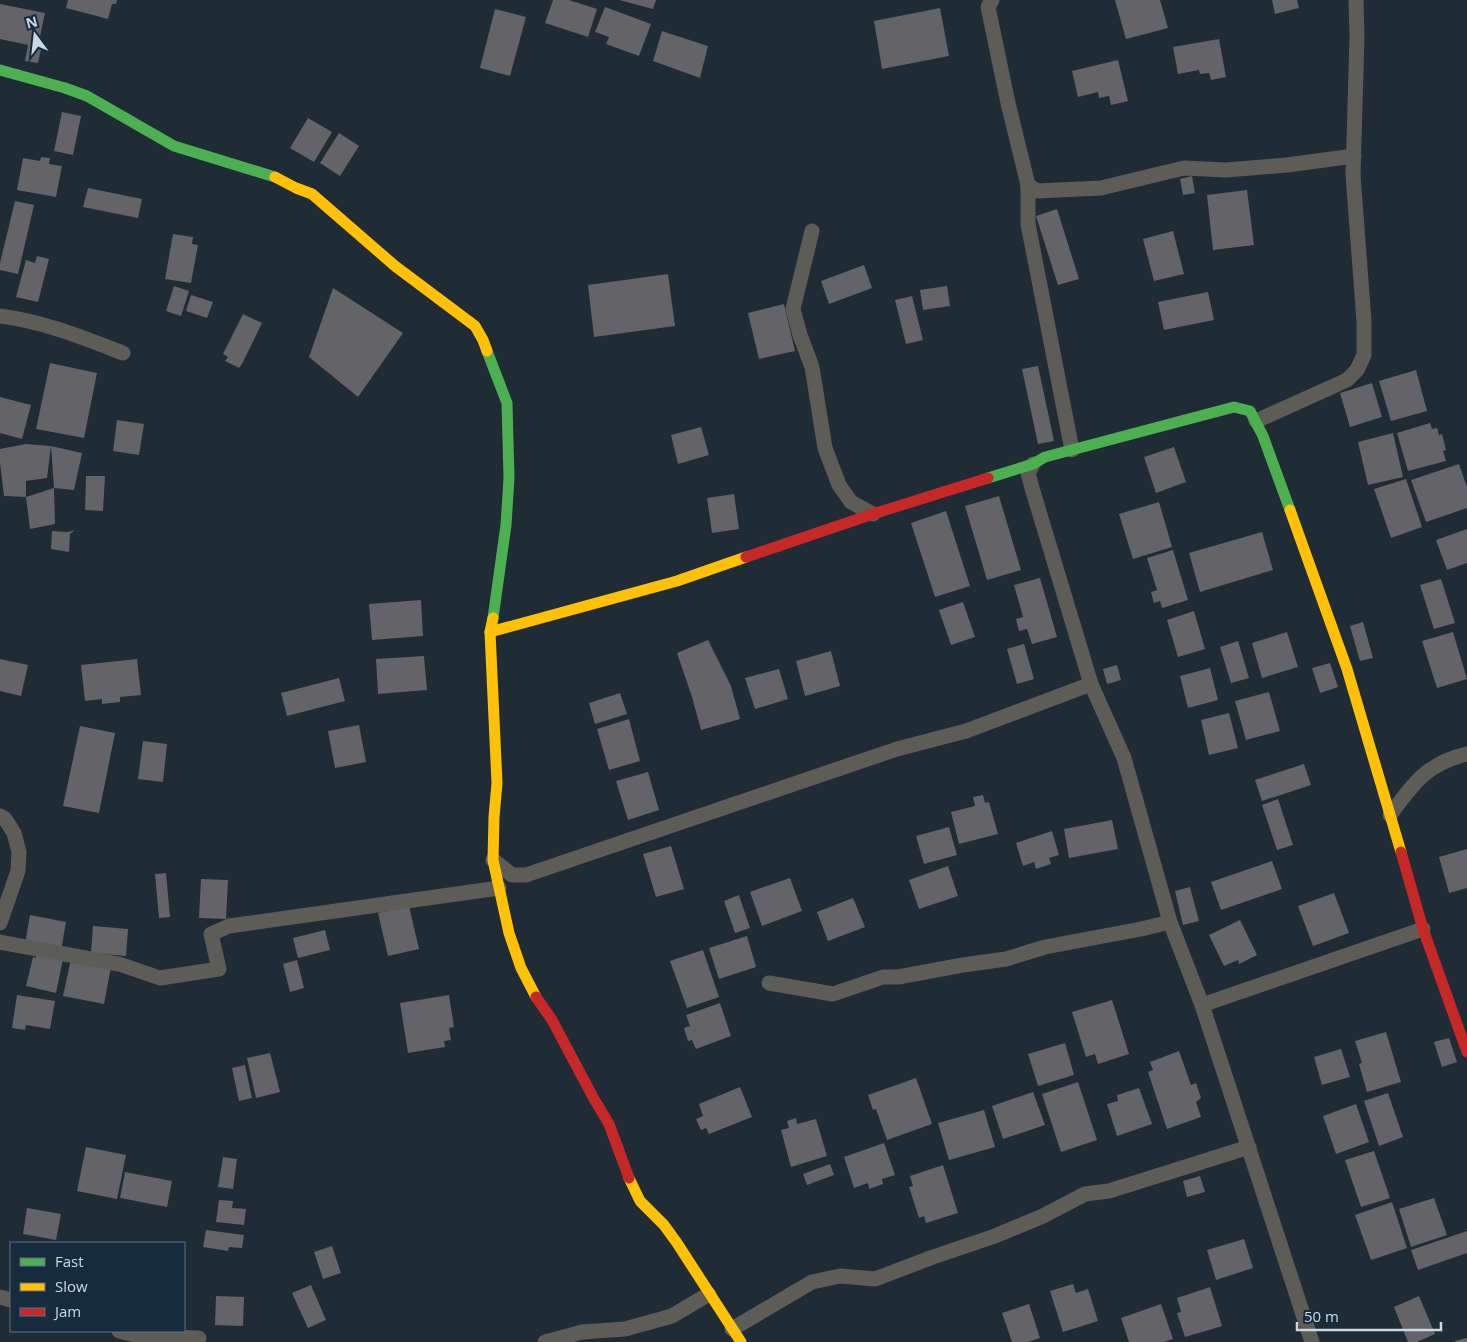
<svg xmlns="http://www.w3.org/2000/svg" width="1467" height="1342" font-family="'Open Sans',sans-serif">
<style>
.building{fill:#646368}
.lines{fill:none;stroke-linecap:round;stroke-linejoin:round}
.street{stroke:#5e5c56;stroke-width:15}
.fast{stroke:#4caf50;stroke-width:11}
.slow{stroke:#ffc107;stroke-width:11}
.jam{stroke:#c62828;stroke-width:11}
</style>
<rect width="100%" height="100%" fill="#1f2b35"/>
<!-- building -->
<g class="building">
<path d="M68,0H117L116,4H112L108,19L66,8Z"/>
<path d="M553,0H569L597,9L588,37L545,23Z"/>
<path d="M619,0H656L653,9Z"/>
<path d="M1115,0H1160L1168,28L1126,39Z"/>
<path d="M1272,0H1297L1299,8L1275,14Z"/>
<path d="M0,4L45,13L38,46L41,49L38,63L25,61L28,45L0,39Z"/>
<path d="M605,7L651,24L639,56L606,44L609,37L595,32Z"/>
<path d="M940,8L949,56L882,69L874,21Z"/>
<path d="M495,9L526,17L510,76L480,68Z"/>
<path d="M662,31L708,46L700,78L653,61Z"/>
<path d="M1219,39L1226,77L1211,80L1209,73L1200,74L1199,70L1178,74L1173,47Z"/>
<path d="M1118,60L1128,101L1111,105L1109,96L1099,98L1098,92L1078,97L1072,71Z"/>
<path d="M62,112L81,116L73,155L54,151Z"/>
<path d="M308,118L332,132L314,162L290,148Z"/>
<path d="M339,133L359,146L340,176L320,163Z"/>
<path d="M41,157L50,158L49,164L62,166L56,197L17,190L23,158L40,161Z"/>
<path d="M1192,176L1195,193L1183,195L1180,179Z"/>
<path d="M88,188L142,199L138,218L83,207Z"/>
<path d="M1247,190L1254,245L1213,250L1207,195Z"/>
<path d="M15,201L34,205L18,274L0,270V263Z"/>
<path d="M1057,209L1079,279L1058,285L1036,216Z"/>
<path d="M1173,231L1184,274L1154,281L1143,239Z"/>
<path d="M173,234L193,237L192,244L198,245L191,283L165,279Z"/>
<path d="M37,256L49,259L38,302L16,297L26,260L35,263Z"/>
<path d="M864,265L872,288L829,304L821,281Z"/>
<path d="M668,274L675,326L594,337L588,285Z"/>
<path d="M174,286L189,291L181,316L166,311Z"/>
<path d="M947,286L950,306L923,310L920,290Z"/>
<path d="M333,288L403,333L358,397L309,357Z"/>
<path d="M1208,292L1214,320L1164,330L1158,302Z"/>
<path d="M191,295L213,302L207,318L186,311Z"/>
<path d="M912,296L923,340L906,344L895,300Z"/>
<path d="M784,304L795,351L759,359L748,313Z"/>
<path d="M243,314L262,323L242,364L239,368L225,361L228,357L223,354Z"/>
<path d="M50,363L97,373L84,438L36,429Z"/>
<path d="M1038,366L1054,441L1038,444L1022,369Z"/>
<path d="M1416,370L1427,411L1391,421L1379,381Z"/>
<path d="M1372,383L1382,417L1350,427L1340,393Z"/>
<path d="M0,397L31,405L22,439L0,433Z"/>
<path d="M117,420L144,424L139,455L113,451Z"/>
<path d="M1430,423L1432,429L1437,428L1439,435L1442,434L1446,450L1443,451L1446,461L1408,471L1397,433Z"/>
<path d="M701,427L709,455L678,464L671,435Z"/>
<path d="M1393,433L1403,477L1368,485L1358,442Z"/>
<path d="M26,444L51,446L82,453L74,490L54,488L55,524L30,529L26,497L54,488L51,446L47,478L26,481V497L4,496L0,463V449Z"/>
<path d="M1174,447L1186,482L1156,493L1144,457Z"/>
<path d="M1459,464L1467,487V508L1426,522L1411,480Z"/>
<path d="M86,476H105L103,511L85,510Z"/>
<path d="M1406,479L1422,527L1391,538L1374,489Z"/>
<path d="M734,494L739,529L712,533L707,498Z"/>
<path d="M999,496L1021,570L987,580L965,506Z"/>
<path d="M1159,502L1172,547L1133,559L1119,514Z"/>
<path d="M946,511L970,586L935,597L911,523Z"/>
<path d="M1467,529V563L1447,570L1436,540Z"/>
<path d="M75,530L70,534L69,552L51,549L52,531L68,532Z"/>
<path d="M1262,532L1273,570L1200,592L1189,553Z"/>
<path d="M1173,550L1188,600L1162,608L1160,601L1154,603L1151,592L1157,590L1147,558Z"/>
<path d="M1040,578L1057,637L1032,644L1027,629L1019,631L1016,619L1023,617L1014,585Z"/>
<path d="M1441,579L1455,623L1434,629L1420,585Z"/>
<path d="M421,600L423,636L372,640L369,604Z"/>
<path d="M963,602L975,637L951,645L939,610Z"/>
<path d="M1194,611L1205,649L1178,657L1167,620Z"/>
<path d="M1363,622L1373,658L1360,661L1350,626Z"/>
<path d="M1287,632L1298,667L1262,678L1252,643Z"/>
<path d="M1453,632L1467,679L1437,688L1422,641Z"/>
<path d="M708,640L731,686L740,719L701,730L692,697L677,653Z"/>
<path d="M1238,641L1249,678L1231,683L1220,647Z"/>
<path d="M1024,644L1034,679L1017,684L1007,649Z"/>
<path d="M831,651L840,686L805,696L796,661Z"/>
<path d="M424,656L427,690L378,694L376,659Z"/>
<path d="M0,659L28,665L21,696L0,691Z"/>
<path d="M137,659L141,695L120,697V702L102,704V699L85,701L81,665Z"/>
<path d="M1330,663L1338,687L1320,693L1312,668Z"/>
<path d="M1117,665L1121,680L1107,684L1103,669Z"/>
<path d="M1210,668L1218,700L1188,708L1180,676Z"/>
<path d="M779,669L788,699L755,709L745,678Z"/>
<path d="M339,678L345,701L287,716L281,693Z"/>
<path d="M1269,692L1280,731L1246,740L1235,701Z"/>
<path d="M620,693L627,714L595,724L589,703Z"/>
<path d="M1229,713L1238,748L1209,755L1201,720Z"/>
<path d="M629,719L640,761L609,770L597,729Z"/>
<path d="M359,725L366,762L335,768L328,731Z"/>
<path d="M80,726L115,733L99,813L63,806Z"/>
<path d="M143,741L167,744L163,782L138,779Z"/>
<path d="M1304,764L1311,785L1262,801L1255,780Z"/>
<path d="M648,772L659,810L628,820L616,781Z"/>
<path d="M983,795L985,803L989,802L998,834L959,844L951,812L975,806L973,797Z"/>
<path d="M1278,799L1293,845L1277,850L1262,805Z"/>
<path d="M1112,820L1118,849L1069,858L1064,829Z"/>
<path d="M949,827L957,855L924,864L916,836Z"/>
<path d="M1052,831L1059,855L1049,858L1051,864L1036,869L1034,862L1023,866L1016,843Z"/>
<path d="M671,846L684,889L656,897L643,854Z"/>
<path d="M1467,849V888L1449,893L1439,857Z"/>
<path d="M1272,861L1282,889L1221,910L1211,882Z"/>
<path d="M948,866L958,896L919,909L909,880Z"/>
<path d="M166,873L170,917L159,918L155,874Z"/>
<path d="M790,878L802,911L762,926L750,892Z"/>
<path d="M201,879L228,880L226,919L199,918Z"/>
<path d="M1190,887L1199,921L1183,925L1175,891Z"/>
<path d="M1334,893L1349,933L1313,946L1298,906Z"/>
<path d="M739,895L750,928L735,933L724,901Z"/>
<path d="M853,898L865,927L828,941L817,912Z"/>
<path d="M409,906L419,949L388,956L378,913Z"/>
<path d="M30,915L66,922L61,951L25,944Z"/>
<path d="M1240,920L1257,955L1239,964L1238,960L1224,966L1209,935Z"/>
<path d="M93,926L128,929L126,956L91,953Z"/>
<path d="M325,930L330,950L298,958L293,938Z"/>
<path d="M747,936L756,967L719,979L709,948Z"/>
<path d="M703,950L719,997L687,1008L670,961Z"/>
<path d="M37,953L63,959L56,993L26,986L33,957L36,958Z"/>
<path d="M71,959L111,967L104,1004L63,996Z"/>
<path d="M297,960L304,988L290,992L283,964Z"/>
<path d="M17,995L55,1001L50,1029L26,1025L25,1030L12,1028Z"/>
<path d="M449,995L454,1027L449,1028L451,1040L444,1041L445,1047L408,1053L400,1003Z"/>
<path d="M1112,1000L1129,1054L1098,1064L1095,1054L1086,1057L1072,1012Z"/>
<path d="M720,1003L731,1036L696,1049L692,1040L688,1041L684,1028L690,1026L686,1015Z"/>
<path d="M1386,1032L1401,1082L1367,1092L1359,1064L1362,1063L1355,1041Z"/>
<path d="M1449,1038L1457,1062L1442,1067L1434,1042Z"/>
<path d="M1065,1043L1074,1075L1038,1086L1028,1054Z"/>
<path d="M1341,1049L1350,1077L1322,1085L1314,1057Z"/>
<path d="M1179,1051L1191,1085L1196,1083L1201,1098L1196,1102L1201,1117L1167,1129L1148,1072L1153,1070L1150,1062Z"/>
<path d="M270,1053L280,1092L256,1098L247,1058Z"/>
<path d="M245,1065L252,1098L239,1101L232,1068Z"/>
<path d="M916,1078L932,1124L887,1140L876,1109L873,1110L868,1095Z"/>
<path d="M1078,1082L1097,1140L1061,1152L1042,1094Z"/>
<path d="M740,1087L752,1117L709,1134L706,1128L701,1130L696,1119L703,1116L699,1104Z"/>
<path d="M1139,1088L1152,1124L1117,1136L1107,1104L1118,1101L1117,1095Z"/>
<path d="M1033,1092L1045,1125L1003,1139L992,1106Z"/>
<path d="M1388,1093L1403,1137L1379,1146L1364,1101Z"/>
<path d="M1356,1104L1369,1142L1336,1154L1323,1116Z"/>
<path d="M984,1110L995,1147L949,1160L938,1123Z"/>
<path d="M796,1118L797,1124L816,1119L827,1156L791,1167L781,1130L789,1128L787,1121Z"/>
<path d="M884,1143L895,1175L882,1179L883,1184L869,1189L868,1183L854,1188L844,1157Z"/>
<path d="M86,1147L126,1155L117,1199L77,1191Z"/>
<path d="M1374,1151L1390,1198L1361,1207L1345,1160Z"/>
<path d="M223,1157L237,1159L233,1189L218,1187Z"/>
<path d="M830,1164L834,1175L807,1185L803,1174Z"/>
<path d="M943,1165L958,1213L926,1223L924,1216L919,1218L909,1187L913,1186L910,1176Z"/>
<path d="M125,1172L172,1181L167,1207L120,1198Z"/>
<path d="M1200,1176L1205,1192L1187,1197L1183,1181Z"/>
<path d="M1434,1198L1447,1235L1411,1247L1399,1209Z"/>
<path d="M219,1200L233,1201L232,1208L246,1209L244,1225L216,1222Z"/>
<path d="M1392,1202L1407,1248L1371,1260L1355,1215Z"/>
<path d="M27,1208L61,1214L56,1240L23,1234Z"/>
<path d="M206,1230L244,1235L242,1248L229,1247L228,1251L203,1247Z"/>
<path d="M1467,1231V1253L1418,1270L1411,1250Z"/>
<path d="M1244,1239L1253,1268L1216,1280L1207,1250Z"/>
<path d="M332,1246L341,1273L323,1279L314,1252Z"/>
<path d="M1073,1284L1076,1293L1088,1289L1098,1321L1063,1332L1050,1291Z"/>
<path d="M311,1285L326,1320L308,1328L292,1293Z"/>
<path d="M1210,1287L1222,1326L1185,1337L1177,1313L1181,1312L1177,1298Z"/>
<path d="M216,1296L244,1297L243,1326L215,1325Z"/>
<path d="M1419,1296L1435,1334L1417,1342H1408L1394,1307Z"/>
<path d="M1029,1304L1040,1338L1028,1342H1012L1002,1313Z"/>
<path d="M1161,1304L1173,1339L1164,1342H1129L1121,1318Z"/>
<path d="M1467,1338V1342H1455V1341Z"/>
</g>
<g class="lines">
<!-- street -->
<g class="street">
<path d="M992,0L988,7L1008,103L1028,185L1037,191L1101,188L1184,168L1226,170L1287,165L1354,156"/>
<path d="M1028,185V224L1072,450"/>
<path d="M812,231L793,309L800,335L812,367L825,448L839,485L851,502L873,514"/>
<path d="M0,316C45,322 81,337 123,353"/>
<path d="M1256,421L1347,380L1357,370L1364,355V321L1353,175L1357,37L1356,0"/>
<path d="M1033,464L1028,473L1032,488L1091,684L1124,758L1170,922L1202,1005L1312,1342"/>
<path d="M1390,815C1413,784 1427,763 1467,754"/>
<path d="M0,816L5,819L14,833L19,852L18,871L0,923"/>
<path d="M493,860L512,875H526L897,749L966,731L1091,684"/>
<path d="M0,942L119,964L160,978L219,969L211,934L229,926L499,888"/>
<path d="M769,983L833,994L883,977H898L963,965L1006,959L1045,947L1141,929L1170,922"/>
<path d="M1202,1005L1423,929"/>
<path d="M0,1297L11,1300"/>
<path d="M732,1329L812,1282L840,1276L875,1279L933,1257L995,1236L1043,1216L1085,1194L1109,1191L1249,1147"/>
<path d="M119,1331L139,1336L199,1338"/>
<path d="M545,1342L582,1332L625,1329L672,1316L709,1294"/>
</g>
<!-- fast -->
<g class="fast">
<path d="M0,70L65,88L87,96L174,146L275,177"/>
<path d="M487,351L507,403L509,478L506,525L493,618"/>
<path d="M988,478L1033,464L1045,457L1234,407L1250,411L1263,436L1290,510"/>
</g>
<!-- slow -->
<g class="slow">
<path d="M275,177L296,188L312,194L395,266L475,326L483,340L487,351"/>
<path d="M1290,510L1347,669L1401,852"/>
<path d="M493,618L490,632L497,783L494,817L493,860L509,933L521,968L536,997"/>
<path d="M490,632L677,581L746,557"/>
<path d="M629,1178L640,1201L664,1225L677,1243L741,1342"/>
</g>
<!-- jam -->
<g class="jam">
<path d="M746,557L873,514L988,478"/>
<path d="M1401,852L1423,929L1467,1052"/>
<path d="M536,997L552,1020L594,1099L609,1124L629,1178"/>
</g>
</g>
<!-- legend -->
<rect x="10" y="1242" width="175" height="90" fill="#162c3e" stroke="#5f7181"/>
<rect x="20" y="1258" width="25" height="8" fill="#4caf50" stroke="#5f7181"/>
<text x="55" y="1267" font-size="15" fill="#ccd9e5">Fast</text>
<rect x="20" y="1283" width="25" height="8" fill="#ffc107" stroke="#5f7181"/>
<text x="55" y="1292" font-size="15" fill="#ccd9e5">Slow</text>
<rect x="20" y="1308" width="25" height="8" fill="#c62828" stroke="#5f7181"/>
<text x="55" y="1317" font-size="15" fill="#ccd9e5">Jam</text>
<!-- north arrow -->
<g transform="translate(35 35) rotate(345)" stroke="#162c3e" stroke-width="4" paint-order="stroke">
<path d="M0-4L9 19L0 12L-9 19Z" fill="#ccd9e5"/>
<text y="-8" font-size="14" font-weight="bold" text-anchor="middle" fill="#ccd9e5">N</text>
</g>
<!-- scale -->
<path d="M1297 1322v8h144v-8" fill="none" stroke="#ccd9e5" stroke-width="2.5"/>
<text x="1304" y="1322" font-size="15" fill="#ccd9e5" stroke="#162c3e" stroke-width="4" paint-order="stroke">50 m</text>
</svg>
